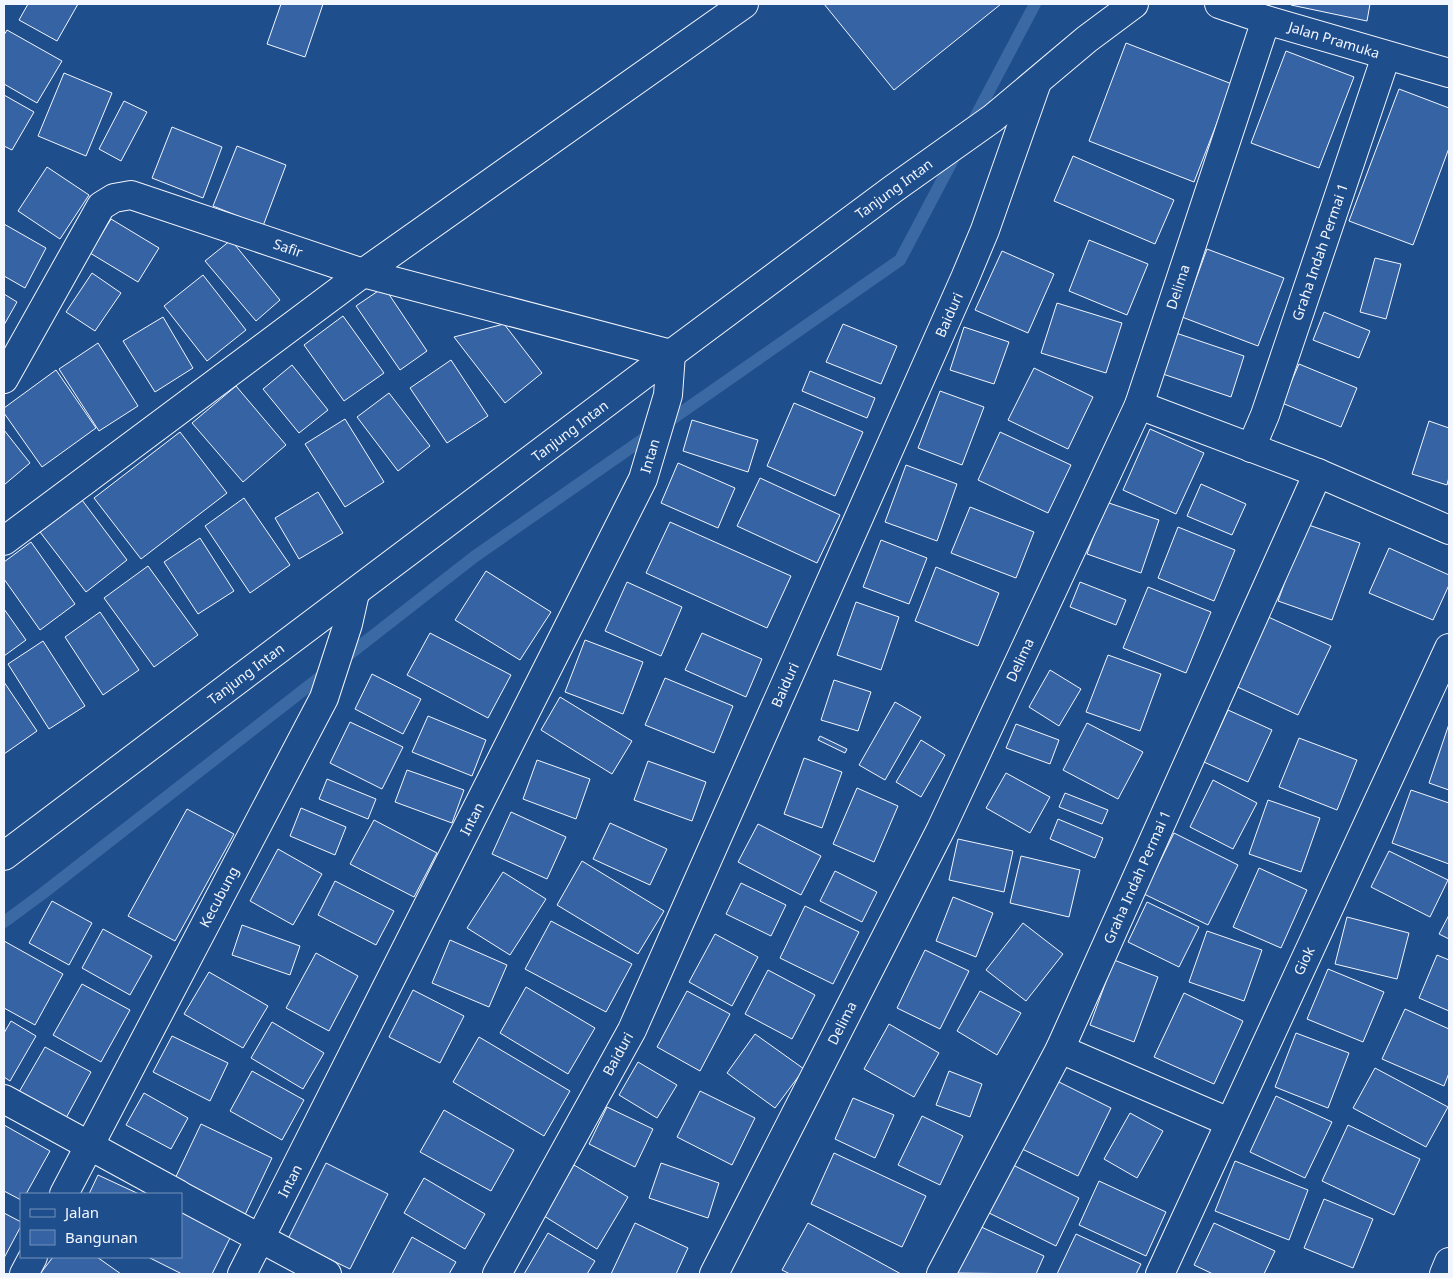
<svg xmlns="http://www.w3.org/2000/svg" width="1453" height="1278" font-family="'Noto Sans',sans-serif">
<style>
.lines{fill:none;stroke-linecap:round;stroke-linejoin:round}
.stream{stroke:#3b69a3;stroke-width:12}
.building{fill:#3563a3;stroke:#f2f6ff}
.minor-casing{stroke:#f2f6ff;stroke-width:30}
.minor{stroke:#1f4e8c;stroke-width:28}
.labels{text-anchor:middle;stroke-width:4;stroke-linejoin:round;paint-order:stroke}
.street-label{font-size:14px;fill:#f2f6ff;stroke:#1f4e8c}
</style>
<rect width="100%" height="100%" fill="#1f4e8c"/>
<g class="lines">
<!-- stream -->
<g class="stream">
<path d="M971,125L1035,4"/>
<path d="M4,922L42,894L474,557L900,260L957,152"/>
</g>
</g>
<!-- building -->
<g class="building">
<path d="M28,4H78L57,41L19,20Z"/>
<path d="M281,4H323L305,57L267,44Z"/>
<path d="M824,4H1001L894,90Z"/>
<path d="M1291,4H1370L1367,21L1291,5Z"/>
<path d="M7,30L62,61L37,103L4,84V35Z"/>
<path d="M1126,43L1232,84L1194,182L1089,141Z"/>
<path d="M1286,51L1354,77L1319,168L1251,143Z"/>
<path d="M64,73L112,93L86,156L38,136Z"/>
<path d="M1399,89L1449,108V148L1413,245L1349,221Z"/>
<path d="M4,95L34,112L12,150L4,146Z"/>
<path d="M124,101L147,112L121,161L99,149Z"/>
<path d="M172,127L222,147L203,198L152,178Z"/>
<path d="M237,146L286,165L263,226L213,206Z"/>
<path d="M1073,156L1174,200L1155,244L1054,201Z"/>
<path d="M47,167L89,195L60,239L18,211Z"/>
<path d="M111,219L159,248L138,282L90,253Z"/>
<path d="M4,224L46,248L25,288L4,276Z"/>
<path d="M231,240L280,300L256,321L205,261Z"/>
<path d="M1089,240L1148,264L1127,315L1069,291Z"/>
<path d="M1207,249L1284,278L1258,346L1182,317Z"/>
<path d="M1002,251L1054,274L1028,333L975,310Z"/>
<path d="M1375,258L1401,264L1386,319L1360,312Z"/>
<path d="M92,273L121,293L95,331L66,312Z"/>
<path d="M203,275L246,330L207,361L164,306Z"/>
<path d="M384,287L427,351L400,370L356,306Z"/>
<path d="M4,294L17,302L4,325Z"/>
<path d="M1057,303L1122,323L1106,373L1041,353Z"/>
<path d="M1324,312L1370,331L1359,358L1313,340Z"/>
<path d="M343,316L384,373L344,401L304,345Z"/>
<path d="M163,317L193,368L155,392L123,341Z"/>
<path d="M504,324L542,373L505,403L454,337Z"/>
<path d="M843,324L897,346L881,384L826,362Z"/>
<path d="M964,327L1009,342L994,384L950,370Z"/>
<path d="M1173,332L1244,356L1231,397L1160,373Z"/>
<path d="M98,343L138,406L99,431L59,369Z"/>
<path d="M451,360L488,416L447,443L410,388Z"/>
<path d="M1299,364L1357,388L1341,427L1282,403Z"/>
<path d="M292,365L328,410L299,433L263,389Z"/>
<path d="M1034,368L1093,397L1068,449L1008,420Z"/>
<path d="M56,370L96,428L42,467L4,413V408Z"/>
<path d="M810,371L875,398L867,418L802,391Z"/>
<path d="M236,386L286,445L243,482L192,423Z"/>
<path d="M940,391L984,407L962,465L918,448Z"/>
<path d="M389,393L430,446L398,471L357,417Z"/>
<path d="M794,403L863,432L835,496L767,466Z"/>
<path d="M345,419L384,482L345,507L305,444Z"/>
<path d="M692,420L758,440L748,472L683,451Z"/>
<path d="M1429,421L1449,428V477L1447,485L1412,474Z"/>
<path d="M1150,429L1204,453L1176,514L1123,490Z"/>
<path d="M4,430L30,463L4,485Z"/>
<path d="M180,432L227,493L141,559L94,498Z"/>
<path d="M1000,432L1071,465L1048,513L978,480Z"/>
<path d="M678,463L735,488L718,528L661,503Z"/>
<path d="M906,465L957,484L937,541L885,522Z"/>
<path d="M760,478L840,515L817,563L737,526Z"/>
<path d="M1201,484L1246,504L1232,535L1187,516Z"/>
<path d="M318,492L343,533L299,559L275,518Z"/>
<path d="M244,498L290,565L250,593L205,526Z"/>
<path d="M82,500L127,560L86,592L40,532Z"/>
<path d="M1106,502L1159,520L1141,573L1087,554Z"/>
<path d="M970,507L1034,532L1016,578L951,553Z"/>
<path d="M670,522L791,576L767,628L646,573Z"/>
<path d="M1306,524L1360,543L1332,620L1278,601Z"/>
<path d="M1178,527L1235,550L1214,601L1158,578Z"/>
<path d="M200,538L234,591L198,614L164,562Z"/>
<path d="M881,540L927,558L909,604L863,587Z"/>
<path d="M31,542L75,604L40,630L4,579V562Z"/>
<path d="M1389,548L1449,575V585L1433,620L1369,593Z"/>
<path d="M148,566L198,635L154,667L104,598Z"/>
<path d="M936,567L999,593L978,646L915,621Z"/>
<path d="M486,571L551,612L520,660L455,620Z"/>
<path d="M627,582L682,607L661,656L605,631Z"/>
<path d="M1080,582L1126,600L1116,625L1070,607Z"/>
<path d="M1148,587L1211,612L1186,673L1123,648Z"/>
<path d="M856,602L899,617L881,670L837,655Z"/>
<path d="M4,609L26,640L4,656Z"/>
<path d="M100,612L139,670L103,695L65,637Z"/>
<path d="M1264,615L1331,646L1298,715L1231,684Z"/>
<path d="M430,633L511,675L488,718L407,675Z"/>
<path d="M702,633L762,659L746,697L685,670Z"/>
<path d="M585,640L643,662L623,714L565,692Z"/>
<path d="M43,641L85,706L49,729L8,664Z"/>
<path d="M1108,655L1161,674L1140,731L1086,712Z"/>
<path d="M1050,670L1081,689L1059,726L1029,707Z"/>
<path d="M372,674L421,699L403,734L355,709Z"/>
<path d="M665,678L733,706L714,753L645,725Z"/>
<path d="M834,680L871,692L858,731L821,720Z"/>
<path d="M4,682L37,731L4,754Z"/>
<path d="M560,697L632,741L612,774L541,730Z"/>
<path d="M895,702L921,717L885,780L859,765Z"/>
<path d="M1228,710L1272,730L1248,782L1204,762Z"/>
<path d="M428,716L486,740L472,776L412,752Z"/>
<path d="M350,722L403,747L382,789L330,763Z"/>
<path d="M1087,723L1143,752L1118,799L1063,770Z"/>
<path d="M1016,724L1059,740L1050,764L1006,748Z"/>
<path d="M1449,724V790L1429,783Z"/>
<path d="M820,736L847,749L845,753L818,740Z"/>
<path d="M1299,738L1357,760L1337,810L1279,787Z"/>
<path d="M921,740L945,755L921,797L896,782Z"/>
<path d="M804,758L842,772L822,828L784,814Z"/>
<path d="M537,760L590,779L576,819L523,799Z"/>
<path d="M648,761L706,782L692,821L634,800Z"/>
<path d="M407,770L464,790L452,823L395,802Z"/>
<path d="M1006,773L1050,797L1030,833L986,808Z"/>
<path d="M327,779L376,799L368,819L319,799Z"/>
<path d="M1213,780L1257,803L1233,849L1190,827Z"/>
<path d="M857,788L898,806L874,862L833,844Z"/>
<path d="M1411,790L1449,803V864L1392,843Z"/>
<path d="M1065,793L1108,810L1102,824L1059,807Z"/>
<path d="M1268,800L1320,818L1301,872L1249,854Z"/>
<path d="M301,808L346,827L335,855L290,836Z"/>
<path d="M187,809L234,834L175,941L128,916Z"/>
<path d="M511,812L566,837L547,879L492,854Z"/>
<path d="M1058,819L1103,838L1095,858L1050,839Z"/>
<path d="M374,820L437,853L414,897L350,864Z"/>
<path d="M610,823L667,849L650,885L593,859Z"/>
<path d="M758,824L821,856L801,895L738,862Z"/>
<path d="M1174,833L1238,865L1208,925L1144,894Z"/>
<path d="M958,839L1013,851L1004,892L949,880Z"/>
<path d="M278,849L322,874L293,925L250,901Z"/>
<path d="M1389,851L1448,880L1430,917L1371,887Z"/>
<path d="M1021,856L1080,870L1069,917L1010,903Z"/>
<path d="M582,861L664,911L638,954L557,905Z"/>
<path d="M1259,868L1307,890L1281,948L1233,927Z"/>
<path d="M835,871L877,892L862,922L820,901Z"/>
<path d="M503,872L546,899L510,955L467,928Z"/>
<path d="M335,881L394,911L376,945L318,915Z"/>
<path d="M741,883L786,905L771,936L726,914Z"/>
<path d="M953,897L993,913L976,957L936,941Z"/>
<path d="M52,901L92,923L69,965L29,943Z"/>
<path d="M1147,902L1199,927L1179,967L1128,942Z"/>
<path d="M805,906L859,932L833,984L780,958Z"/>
<path d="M1449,915V939L1439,934Z"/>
<path d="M1347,917L1409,933L1397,979L1335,964Z"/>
<path d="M551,921L632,964L606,1012L525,969Z"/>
<path d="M1023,923L1063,954L1026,1001L986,970Z"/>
<path d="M242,925L300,946L290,975L232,955Z"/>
<path d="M103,929L152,956L130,995L82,968Z"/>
<path d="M1207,931L1262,950L1244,1001L1189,982Z"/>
<path d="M715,934L758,957L732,1006L689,982Z"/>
<path d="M450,940L507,965L489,1007L432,983Z"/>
<path d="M4,941L63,974L35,1025L4,1008Z"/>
<path d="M925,950L969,971L940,1029L897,1008Z"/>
<path d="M316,953L358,976L329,1031L286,1008Z"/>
<path d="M1437,955L1449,960V1011L1419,998Z"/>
<path d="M1114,960L1158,977L1134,1042L1090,1025Z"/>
<path d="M1328,969L1384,992L1363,1042L1307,1019Z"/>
<path d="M768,970L815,995L792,1039L745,1014Z"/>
<path d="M209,972L268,1006L243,1048L184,1014Z"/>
<path d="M82,984L130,1010L101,1062L53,1035Z"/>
<path d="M526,987L595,1028L568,1074L500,1033Z"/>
<path d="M413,990L464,1016L440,1063L389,1037Z"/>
<path d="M687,991L730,1014L700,1071L657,1047Z"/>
<path d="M980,991L1021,1013L997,1055L957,1031Z"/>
<path d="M1184,993L1243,1021L1214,1084L1154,1057Z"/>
<path d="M1405,1009L1449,1029V1073L1444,1086L1382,1059Z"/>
<path d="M11,1021L36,1036L10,1081L4,1077V1033Z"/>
<path d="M272,1022L324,1053L303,1089L251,1058Z"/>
<path d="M889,1024L939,1053L914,1097L864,1069Z"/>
<path d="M1296,1033L1349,1053L1328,1108L1275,1087Z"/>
<path d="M755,1034L804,1069L775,1108L727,1073Z"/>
<path d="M172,1036L228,1063L210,1101L153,1072Z"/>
<path d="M479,1037L570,1091L544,1136L453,1082Z"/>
<path d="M45,1047L91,1072L66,1118L19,1092Z"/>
<path d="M638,1062L677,1085L657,1118L619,1095Z"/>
<path d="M1375,1068L1448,1107L1426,1147L1353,1108Z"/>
<path d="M252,1071L304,1100L282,1140L230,1111Z"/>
<path d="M949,1071L982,1084L970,1117L936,1105Z"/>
<path d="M1051,1078L1111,1108L1078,1176L1018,1147Z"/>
<path d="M700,1091L755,1118L732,1165L677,1137Z"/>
<path d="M144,1093L188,1118L171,1149L126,1125Z"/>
<path d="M1276,1096L1332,1122L1305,1178L1250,1152Z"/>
<path d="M853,1098L894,1115L875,1158L835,1139Z"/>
<path d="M607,1107L653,1129L635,1167L589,1144Z"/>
<path d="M444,1110L514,1150L491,1191L420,1152Z"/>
<path d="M1130,1113L1163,1131L1137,1178L1104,1159Z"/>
<path d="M922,1116L963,1136L940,1185L898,1165Z"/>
<path d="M201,1124L272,1158L243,1219L172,1185Z"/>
<path d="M4,1125L50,1151L26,1194H21V1200L4,1191Z"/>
<path d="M1348,1125L1420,1159L1394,1215L1322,1181Z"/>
<path d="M834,1153L926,1196L902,1247L811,1204Z"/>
<path d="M1005,1161L1079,1198L1056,1246L981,1209Z"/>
<path d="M1235,1161L1308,1190L1289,1240L1215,1211Z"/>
<path d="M326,1163L388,1194L350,1269L288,1239Z"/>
<path d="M661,1163L719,1183L708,1218L649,1198Z"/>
<path d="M574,1165L628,1197L597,1249L544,1216Z"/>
<path d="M98,1175L139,1194H89Z"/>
<path d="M424,1178L485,1214L465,1249L404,1213Z"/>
<path d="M1099,1181L1166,1212L1146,1256L1079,1225Z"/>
<path d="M1324,1199L1373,1219L1353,1268L1304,1248Z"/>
<path d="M181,1210L231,1236L212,1274H182L148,1257H181Z"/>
<path d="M4,1213L21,1222V1226L4,1258Z"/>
<path d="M635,1223L688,1248L676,1274H611Z"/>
<path d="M808,1223L901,1274H790L782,1270Z"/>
<path d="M1214,1223L1275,1251L1264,1274H1213L1194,1265Z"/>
<path d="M977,1225L1044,1256L1036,1274L955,1273Z"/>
<path d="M548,1233L595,1261L587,1274H524Z"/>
<path d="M1076,1234L1141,1264L1136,1274H1057Z"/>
<path d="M412,1237L456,1262L449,1274H392Z"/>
<path d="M53,1257H97L121,1274H40Z"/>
</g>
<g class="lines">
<!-- minor casing -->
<g class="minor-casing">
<g id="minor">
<path d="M1219,4L1266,20L1449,73"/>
<path d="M4,379L101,206L114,198L131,195L363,273L671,354L668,395L643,479L242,1274"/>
<path d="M1139,405L1318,473L1449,530"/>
<path d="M1251,448L1265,415L1386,56"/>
<path d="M4,541L363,273L744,4"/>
<path d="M4,856L671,354L893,189L993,118L1087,39L1134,4"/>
<path d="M1060,1049L1229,1122"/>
<path d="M4,1099L178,1194"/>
<path d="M64,1194L324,698L348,624L355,593"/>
<path d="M181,1196L327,1274"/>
<path d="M24,1274L33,1257"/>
<path d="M497,1274L632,1030L965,278L985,230L1037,82"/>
<path d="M714,1274L941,829L1139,405L1266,20"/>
<path d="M941,1274L1060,1049L1318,473"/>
<path d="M1160,1274L1449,648"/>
<path d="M1444,1274L1449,1262"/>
</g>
</g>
<!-- minor -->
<use href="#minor" class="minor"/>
</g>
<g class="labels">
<!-- street labels -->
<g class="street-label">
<text transform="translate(1334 40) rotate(17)" y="5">Jalan Pramuka</text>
<text transform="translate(894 189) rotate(-36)" y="5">Tanjung Intan</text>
<text transform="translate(288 248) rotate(19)" y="5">Safir</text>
<text transform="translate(1320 252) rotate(-71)" y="5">Graha Indah Permai 1</text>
<text transform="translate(1178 287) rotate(-72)" y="5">Delima</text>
<text transform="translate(949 315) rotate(-66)" y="5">Baiduri</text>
<text transform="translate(570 431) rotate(-37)" y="5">Tanjung Intan</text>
<text transform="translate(650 456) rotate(-73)" y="5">Intan</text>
<text transform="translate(1020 660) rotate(-65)" y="5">Delima</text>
<text transform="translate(246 674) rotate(-37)" y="5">Tanjung Intan</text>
<text transform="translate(785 685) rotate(-66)" y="5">Baiduri</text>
<text transform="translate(472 819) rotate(-63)" y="5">Intan</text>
<text transform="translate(1137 877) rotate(-66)" y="5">Graha Indah Permai 1</text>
<text transform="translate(219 897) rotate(-62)" y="5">Kecubung</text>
<text transform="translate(1304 961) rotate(-65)" y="5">Giok</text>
<text transform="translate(842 1023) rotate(-63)" y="5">Delima</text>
<text transform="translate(618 1054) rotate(-61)" y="5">Baiduri</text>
<text transform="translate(290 1181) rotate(-63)" y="5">Intan</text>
</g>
</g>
<!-- border -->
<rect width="1453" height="1278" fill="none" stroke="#f2f6ff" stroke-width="10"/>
<!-- legend -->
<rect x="20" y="1193" width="162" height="65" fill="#1f4e8c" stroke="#7391ba"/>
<rect x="30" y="1209" width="25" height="8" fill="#1f4e8c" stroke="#7391ba"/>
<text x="65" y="1218" font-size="15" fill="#f2f6ff">Jalan</text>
<rect x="30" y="1230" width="25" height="15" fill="#3563a3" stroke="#7391ba"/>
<text x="65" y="1243" font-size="15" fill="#f2f6ff">Bangunan</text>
</svg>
